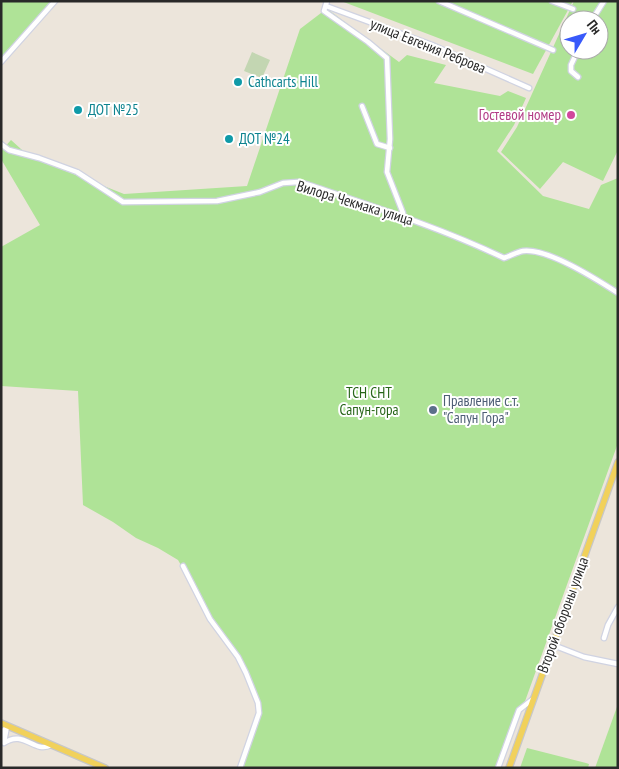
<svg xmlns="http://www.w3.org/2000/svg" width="619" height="769" font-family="'PT Sans Narrow',sans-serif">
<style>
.green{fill:#afe397;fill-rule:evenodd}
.cemetery{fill:#c3d6b2}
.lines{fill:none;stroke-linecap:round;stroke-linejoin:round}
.minor-casing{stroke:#d0d3e2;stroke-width:7}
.major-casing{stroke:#c7c7c7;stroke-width:8}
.minor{stroke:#fff;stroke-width:4.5}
.major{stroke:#f1d15b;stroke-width:5.5}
.culture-dot{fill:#0f9aa8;stroke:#fff;stroke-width:2}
.hotel-dot{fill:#d1479c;stroke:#fff;stroke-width:2}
.service-dot{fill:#5c6f8a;stroke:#fff;stroke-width:2}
.labels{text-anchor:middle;stroke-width:4;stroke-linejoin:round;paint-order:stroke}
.street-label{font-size:15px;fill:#292929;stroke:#fff}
.culture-label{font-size:15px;fill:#0d838f;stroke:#fff;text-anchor:start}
.hotel-label{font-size:15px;fill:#b23c85;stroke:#fff;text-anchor:end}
.park-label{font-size:15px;fill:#286619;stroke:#fff}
.service-label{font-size:15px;fill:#4e5e75;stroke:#fff;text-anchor:start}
</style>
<rect width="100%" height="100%" fill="#ece5db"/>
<!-- green -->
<g class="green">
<path d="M1,1H58L1,63Z"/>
<path d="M341,1H573L533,74Z"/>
<path d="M574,1H618V150L603,181L563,162L540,189L501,152L517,127ZM569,20H599V50H569Z"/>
<path d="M330,11L399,62L407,55L446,65L434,83L500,96L508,91L526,98L514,125L497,151L543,196L589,209L601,185L618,178V443L501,768H241L261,705L248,670L211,617L178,560L158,548L136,538L113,522L83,505L78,391L1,386V247L40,225L1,159V151L11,140L31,158H39L41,161L124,194L247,186L300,29L321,13Z"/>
<path d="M618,704V768H595Z"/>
<path d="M527,748L586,763L589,764L588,768H520Z"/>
</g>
<!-- cemetery -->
<path class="cemetery" d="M252,52L270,60L262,78L244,71Z"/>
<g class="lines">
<!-- minor casing -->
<g class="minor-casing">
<g id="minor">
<path d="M327,1L324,11L368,42L387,58L390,139L387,172L403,213L402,216"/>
<path d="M439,1L553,50"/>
<path d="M552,1L573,9"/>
<path d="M326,6L432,45L529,88"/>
<path d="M592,20L604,1"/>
<path d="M1,62L55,1"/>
<path d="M578,77L571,71V65L578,50"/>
<path d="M362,106L377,144L390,148"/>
<path d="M1,144L9,150L39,158L77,172L123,202L217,201L260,192L283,183L298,182L309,185C375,207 441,228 504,258C510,256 517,252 523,251C548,248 596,279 618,293"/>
<path d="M183,566L210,619L238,657L246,673L258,703L259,713L240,768"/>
<path d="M604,638L608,625L618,607"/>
<path d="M553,645L584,657L618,664"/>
<path d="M1,739L3,731L7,727"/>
<path d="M4,742L7,726"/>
<path d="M4,743C24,729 34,754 51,745"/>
<path d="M498,768L519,710L533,699"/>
</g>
</g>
<!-- major casing -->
<g class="major-casing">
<g id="major">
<path d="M1,723L105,768"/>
<path d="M509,768L618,462"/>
</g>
</g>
<!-- minor -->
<use href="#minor" class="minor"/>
<!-- major -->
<use href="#major" class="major"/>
</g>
<!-- markers -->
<g class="culture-dot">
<circle cx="238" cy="82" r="5"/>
<circle cx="78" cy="110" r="5"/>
<circle cx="229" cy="139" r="5"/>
</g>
<circle class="hotel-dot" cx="571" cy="115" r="5"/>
<circle class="service-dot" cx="433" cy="410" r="5"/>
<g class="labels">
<!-- street labels -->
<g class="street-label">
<text transform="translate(428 46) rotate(22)" y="5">улица Евгения Реброва</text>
<text transform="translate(355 203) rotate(17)" y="5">Вилора Чекмака улица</text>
<text transform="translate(563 615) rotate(-70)" y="5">Второй обороны улица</text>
</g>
<!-- culture labels -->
<g class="culture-label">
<text x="248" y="87">Cathcarts Hill</text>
<text x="88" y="115">ДОТ №25</text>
<text x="239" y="144">ДОТ №24</text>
</g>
<!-- hotel labels -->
<g class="hotel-label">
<text x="561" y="120">Гостевой номер</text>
</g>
<!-- park labels -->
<g class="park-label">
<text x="369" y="398">ТСН СНТ<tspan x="369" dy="17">Сапун-гора</tspan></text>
</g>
<!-- service labels -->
<g class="service-label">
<text x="443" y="406">Правление с.т.<tspan x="443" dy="17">"Сапун Гора"</tspan></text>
</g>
</g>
<!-- border -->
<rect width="619" height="769" fill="none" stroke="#292929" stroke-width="5"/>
<!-- north arrow -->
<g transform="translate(584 35) rotate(52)"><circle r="24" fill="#ffffff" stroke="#a9a9a9"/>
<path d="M0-4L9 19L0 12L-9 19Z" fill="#395afa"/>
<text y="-8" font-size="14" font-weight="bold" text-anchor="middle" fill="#292929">Пн</text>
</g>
</svg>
